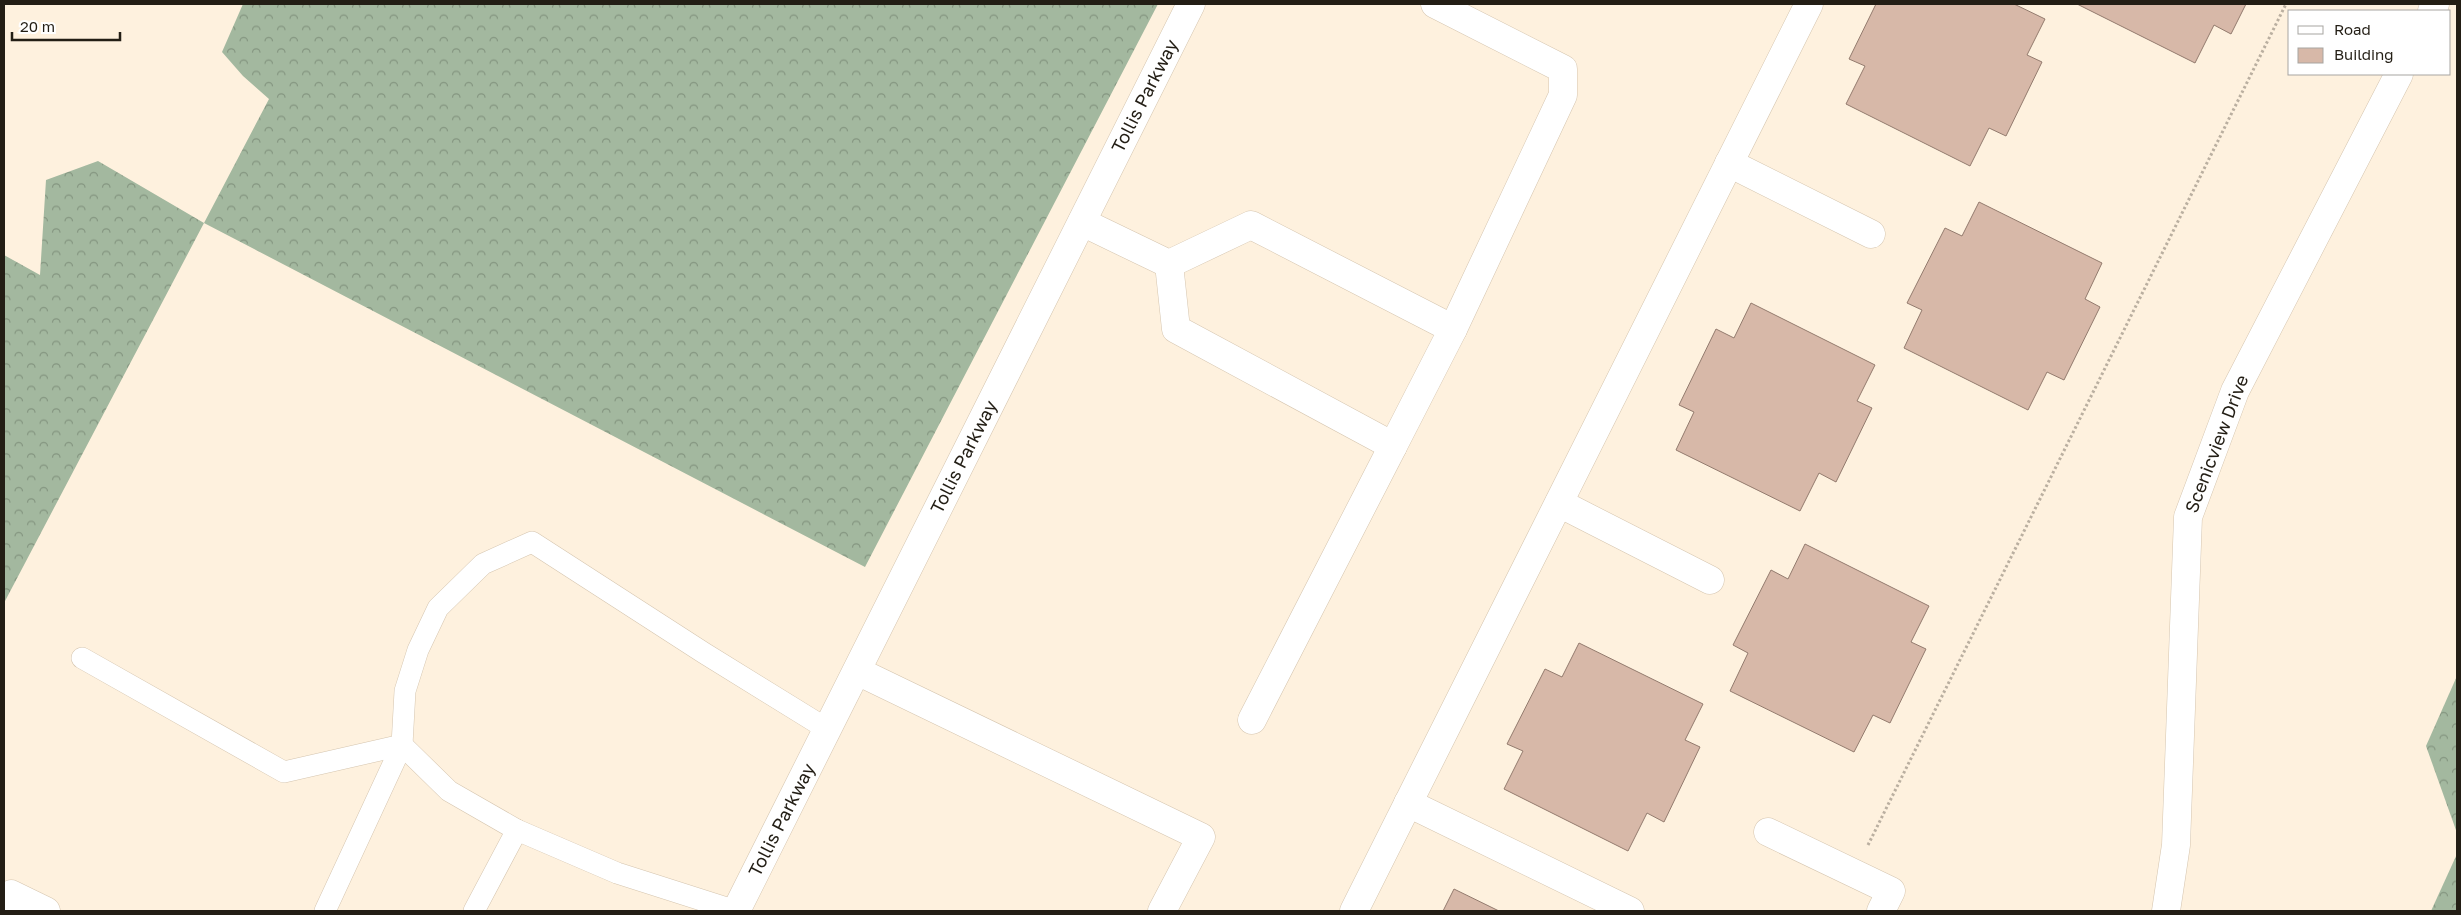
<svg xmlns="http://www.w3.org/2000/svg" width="2461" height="915" font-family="'Golos Text',sans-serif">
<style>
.forest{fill:url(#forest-crowns)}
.building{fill:#d7b8a8;stroke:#937b6e}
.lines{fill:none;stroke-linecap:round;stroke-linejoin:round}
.lane-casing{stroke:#d5c5af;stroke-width:22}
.street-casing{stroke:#d5c5af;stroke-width:29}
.path{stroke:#baafa0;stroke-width:3;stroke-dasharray:2.5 2.5;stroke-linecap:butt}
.lane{stroke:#fff;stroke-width:21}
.street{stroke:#fff;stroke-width:28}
.labels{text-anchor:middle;stroke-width:4;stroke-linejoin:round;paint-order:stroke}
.street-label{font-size:18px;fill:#231e15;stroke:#fff}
</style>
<defs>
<pattern id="forest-crowns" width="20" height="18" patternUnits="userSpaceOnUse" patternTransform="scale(1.25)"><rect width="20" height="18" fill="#a3b89f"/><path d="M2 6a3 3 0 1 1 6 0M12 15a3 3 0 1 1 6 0" fill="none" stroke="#849580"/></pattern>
</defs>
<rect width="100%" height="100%" fill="#fef1de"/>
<!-- forest -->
<g class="forest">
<path d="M243,4H1158L865,567L204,223L4,603V255L40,275L46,180L98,161L204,223L269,99L243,76L222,52Z"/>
<path d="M2457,676V833L2426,746Z"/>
<path d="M2457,854V911H2431Z"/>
</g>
<!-- building -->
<g class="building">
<path d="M1876,4H2014L2045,19L2027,55L2042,62L2006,136L1989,128L1970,166L1846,104L1865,66L1849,59Z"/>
<path d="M2077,4H2246L2231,34L2214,25L2195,63Z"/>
<path d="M1979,202L2102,263L2085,299L2100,307L2064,380L2047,372L2028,410L1904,348L1922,310L1907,303L1945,228L1962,236Z"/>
<path d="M1751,303L1875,365L1857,401L1872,408L1836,482L1819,473L1800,511L1676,450L1694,412L1679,405L1716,329L1734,338Z"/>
<path d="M1805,544L1929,606L1911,642L1926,649L1890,723L1873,715L1854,752L1730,691L1748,653L1733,645L1771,570L1788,579Z"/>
<path d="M1579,643L1703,704L1685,740L1700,747L1664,822L1647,813L1628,851L1504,789L1523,751L1507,744L1545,669L1562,677Z"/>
<path d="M1454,889L1499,911H1443Z"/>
</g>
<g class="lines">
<!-- lane casing -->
<g class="lane-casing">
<g id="lane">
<path d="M82,658L284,772L402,745L449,791L517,830L617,873L736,911"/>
<path d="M325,911L402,745L405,691L418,650L438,608L483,564L532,542L704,653L827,729"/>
<path d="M474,911L517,830"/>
</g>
</g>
<!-- street casing -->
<g class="street-casing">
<g id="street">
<path d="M1435,4L1563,69V95L1453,329"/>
<path d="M2432,11L2435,4"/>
<path d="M1729,163L1871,234"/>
<path d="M1082,222L1169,264L1176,329L1393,446L1453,329L1251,225L1169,264"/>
<path d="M1559,503L1710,580"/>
<path d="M857,671L1201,837L1162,911"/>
<path d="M1252,720L1393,446"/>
<path d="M1408,803L1630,911"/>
<path d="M1768,832L1891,891L1881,911"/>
<path d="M4,907L11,894L46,911"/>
<path d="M736,911L1191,4"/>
<path d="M1354,911L1809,4"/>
<path d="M2166,911L2176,845L2188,517L2235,391L2399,74"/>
</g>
</g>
<!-- path -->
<path class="path" d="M1868,845L2286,4"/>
<!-- lane -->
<use href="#lane" class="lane"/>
<!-- street -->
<use href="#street" class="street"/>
</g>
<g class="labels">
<!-- street labels -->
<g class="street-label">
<text transform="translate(1145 96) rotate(-63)" y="6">Tollis Parkway</text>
<text transform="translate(2217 444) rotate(-69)" y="6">Scenicview Drive</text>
<text transform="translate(964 457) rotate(-63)" y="6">Tollis Parkway</text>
<text transform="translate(782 820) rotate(-63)" y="6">Tollis Parkway</text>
</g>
</g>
<!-- border -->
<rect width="2461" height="915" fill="none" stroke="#231e15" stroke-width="10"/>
<!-- legend -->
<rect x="2288" y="10" width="162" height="65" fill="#ffffff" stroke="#a7a5a1"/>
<rect x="2298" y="26" width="25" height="8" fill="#ffffff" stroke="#a7a5a1"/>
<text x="2334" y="35" font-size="15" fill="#231e15">Road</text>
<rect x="2298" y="48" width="25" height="15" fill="#d7b8a8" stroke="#a7a5a1"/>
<text x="2334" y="60" font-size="15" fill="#231e15">Building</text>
<!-- scale -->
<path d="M12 32v8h108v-8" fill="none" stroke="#231e15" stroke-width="2.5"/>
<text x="20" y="32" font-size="15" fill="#231e15" stroke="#ffffff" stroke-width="4" paint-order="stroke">20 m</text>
</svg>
